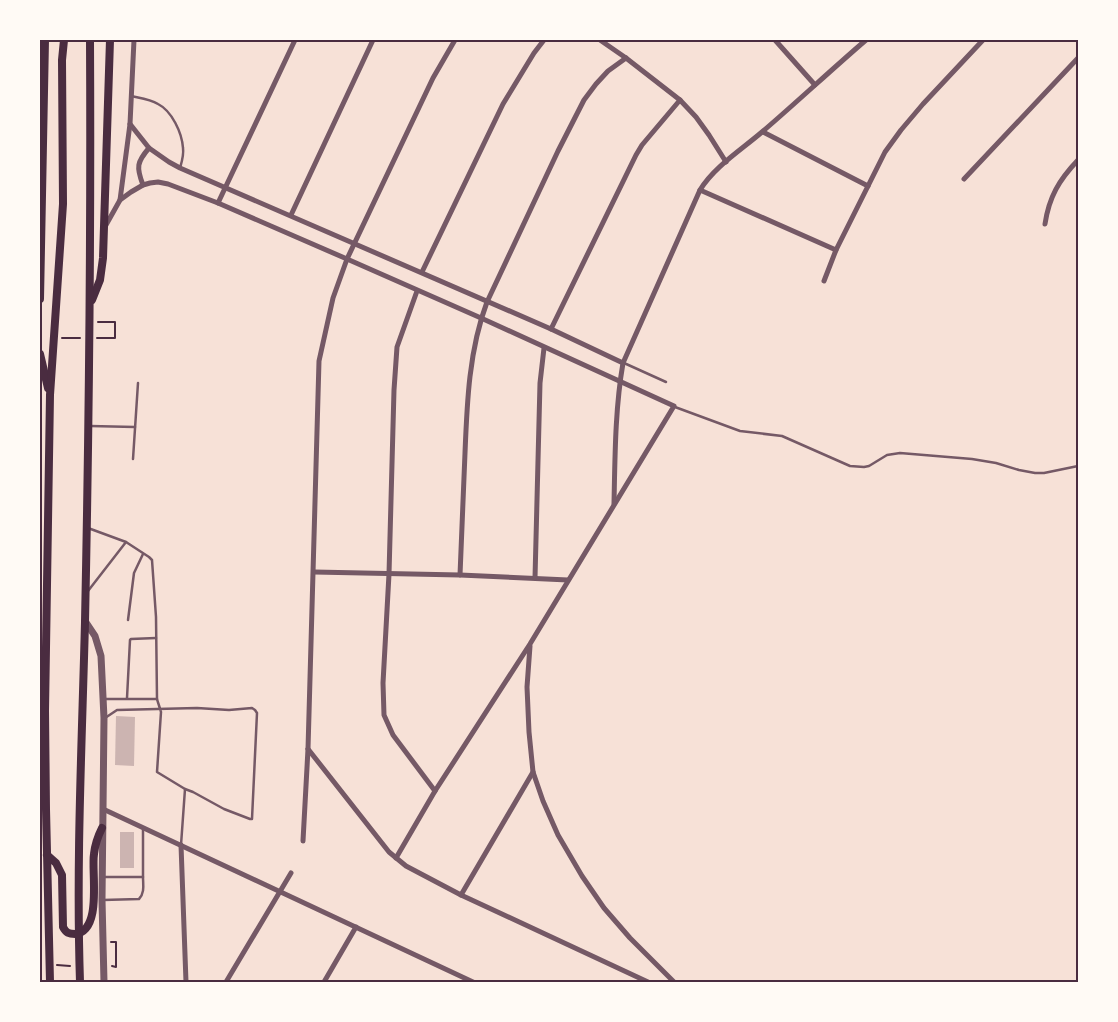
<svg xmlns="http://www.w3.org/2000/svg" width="1118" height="1022" font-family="'Fira Sans Condensed',sans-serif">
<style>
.building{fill:#ccb4b1}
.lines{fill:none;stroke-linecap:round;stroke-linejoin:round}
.path{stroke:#4a2c40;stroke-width:2}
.service{stroke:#755966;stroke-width:2.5}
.minor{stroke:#755966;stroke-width:5}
.tertiary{stroke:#755966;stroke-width:7}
.secondary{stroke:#4a2c40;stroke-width:8}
.neatline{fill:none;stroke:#4a2c40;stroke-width:2}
</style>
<rect width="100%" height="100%" fill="#f7e1d7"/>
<!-- building -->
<g class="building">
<path d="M116,716L135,717L134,766L115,765Z"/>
<rect x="120" y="832" width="14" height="36"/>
</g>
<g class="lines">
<!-- path -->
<g class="path">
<path d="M62,338H80"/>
<path d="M97,338H115V322H98"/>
<path d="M111,942H116V967L112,966"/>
<path d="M57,965L70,966"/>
</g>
<!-- service -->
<g class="service">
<path d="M131,96C140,98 150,99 158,104C172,111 182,133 183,148C184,155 182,161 180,168"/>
<path d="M624,363L666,382"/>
<path d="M675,407L740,431L782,436L850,466L864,467L869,466L887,455L900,453L972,459L996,463L1019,470L1035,473H1044L1078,466"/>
<path d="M90,426L135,427"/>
<path d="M133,459L138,383"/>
<path d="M88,528L126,542L149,557L152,560L156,617L157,699C158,703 160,708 161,712L157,772L185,789L193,792L224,809L250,819H252L257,713L255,710L252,708L229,710L197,708L117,710L105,718"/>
<path d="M88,591L126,542"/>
<path d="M128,620L134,573L143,554"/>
<path d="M127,698L130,640L131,639L156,638"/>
<path d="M104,699H157"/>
<path d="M143,828V877"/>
<path d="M181,845L185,789"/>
<path d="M103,900L139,899C145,893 143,884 143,877H103"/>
</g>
<!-- minor -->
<g class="minor">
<path d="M600,40L626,58L680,100L696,117L709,135L726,162"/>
<path d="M775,40L815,85"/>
<path d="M130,124L149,148L169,162L180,168L551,329L623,363"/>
<path d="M763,132L868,186"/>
<path d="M964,179L1078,58"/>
<path d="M143,185C136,167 137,162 149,148"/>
<path d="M700,190L836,250"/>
<path d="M120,200L130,124L134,40"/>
<path d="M218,203L295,40"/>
<path d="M291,215L373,40"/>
<path d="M1045,224C1049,197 1059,180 1078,160"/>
<path d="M106,225L120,200L131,192L143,185L150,183L158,182L168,184L218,203L347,259L481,318L674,406L530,644L435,791L396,858"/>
<path d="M422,272L503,104L534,53L544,40"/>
<path d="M824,281L836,250L885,152L901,130L923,104L983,40"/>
<path d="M417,291L397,347L394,390L389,574L383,683L384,715L393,735L435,791"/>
<path d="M551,329L636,155L642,145L680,100"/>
<path d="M614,504C615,457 615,409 623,363L700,190C714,167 741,150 762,132C797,102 831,70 866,40"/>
<path d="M314,572L460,575L568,580"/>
<path d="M460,575C462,534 463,493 465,453C467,402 469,350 487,302L558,151L584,100L596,84L608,71L626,58"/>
<path d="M535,578L540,383L544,348"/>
<path d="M530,646L527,687L529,732L533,772L543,801L558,835L582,876L604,908L630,938L674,982"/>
<path d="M308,749L389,852L406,866L461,895L648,982"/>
<path d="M103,809L473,982"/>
<path d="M303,841L308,749L319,361L333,298L347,259L433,78L455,40"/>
<path d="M181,845L186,982"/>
<path d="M461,895L533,772"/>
<path d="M226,982L291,873"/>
<path d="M324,982L356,927"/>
</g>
<!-- tertiary -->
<path class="tertiary" d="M85,621L95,636L101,656L104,718L102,900L104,982"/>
<!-- secondary -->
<g class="secondary">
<path d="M40,299L45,40"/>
<path d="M92,300L100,280L103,258L110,40"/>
<path d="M40,354L48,388"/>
<path d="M47,855L56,863L62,875L63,927C66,933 69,934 75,934C103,931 91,872 94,854C95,844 98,836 102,828"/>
<path d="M50,982L46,809L45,711L50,395L63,204L62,60L64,40"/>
<path d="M80,982C76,862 82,742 85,622C89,428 91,234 90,40"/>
</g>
</g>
<!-- border -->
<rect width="1118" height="1022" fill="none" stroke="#fffaf5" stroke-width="82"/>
<rect x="41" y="41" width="1036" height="940" class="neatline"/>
</svg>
